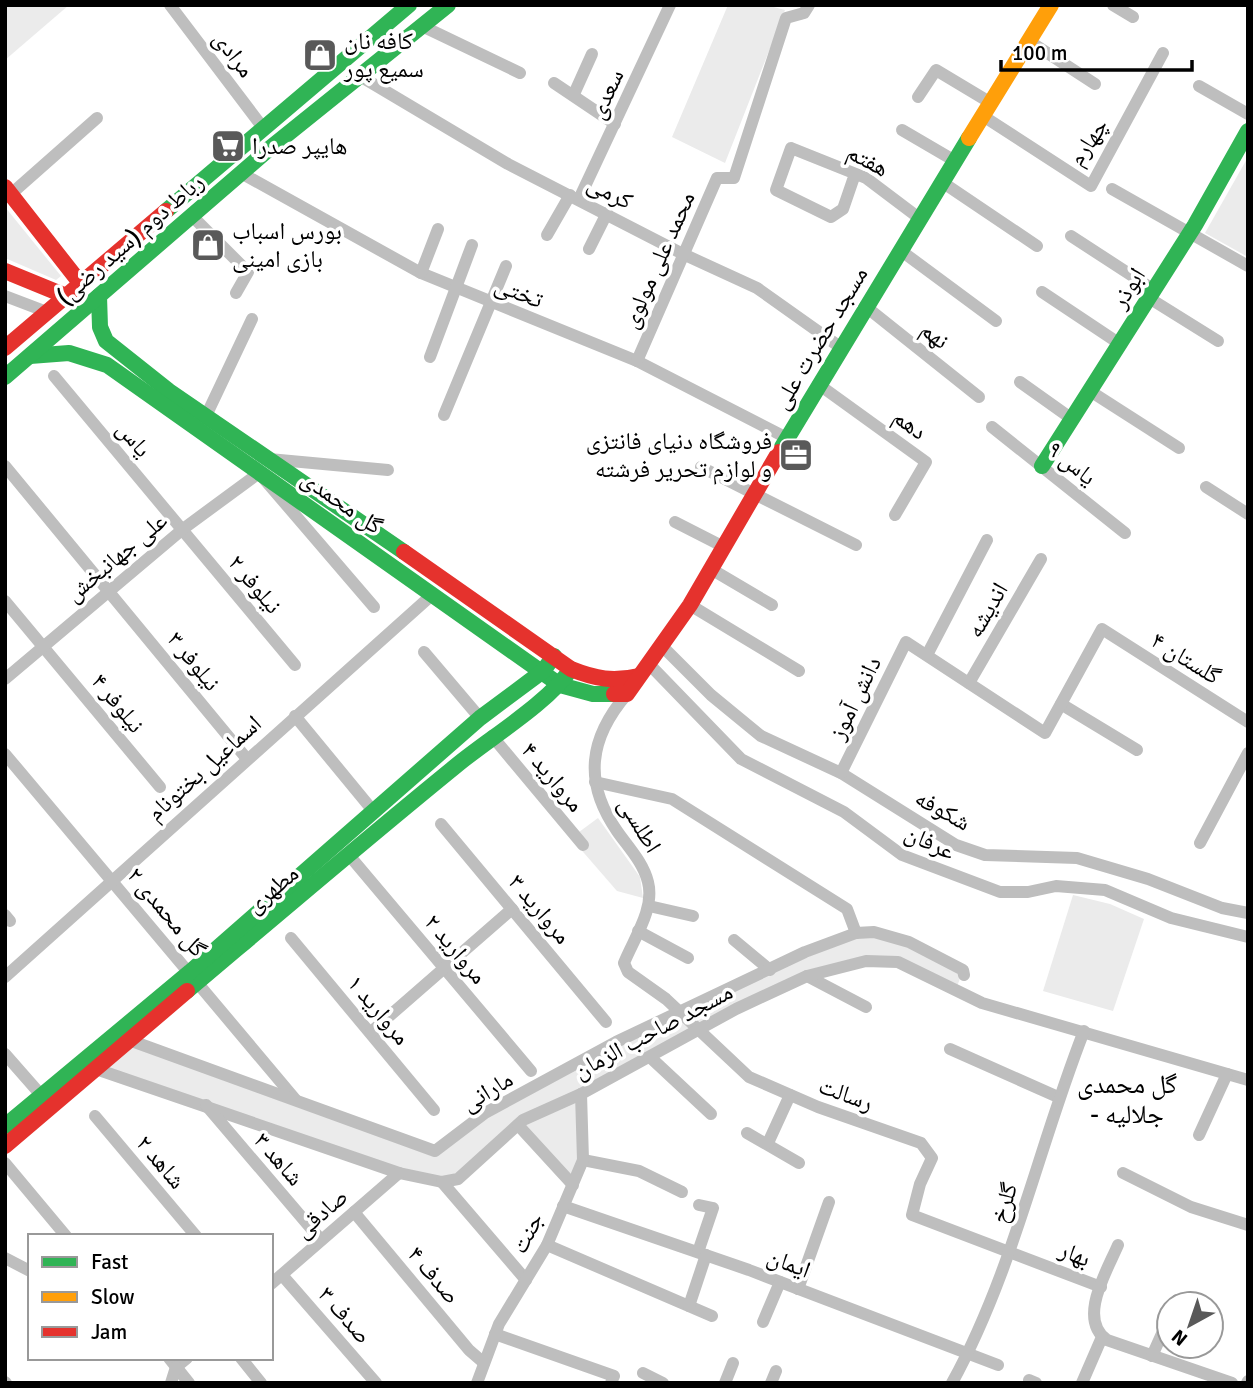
<svg xmlns="http://www.w3.org/2000/svg" width="1253" height="1388" font-family="Signika,'Noto Naskh Arabic',sans-serif">
<style>
.green{fill:#ebebeb}
.lines{fill:none;stroke-linecap:round;stroke-linejoin:round}
.street{stroke:#bebebe;stroke-width:12}
.fast{stroke:#30b455;stroke-width:16}
.slow{stroke:#ff9f0a;stroke-width:16}
.jam{stroke:#e5322d;stroke-width:16}
.labels{text-anchor:middle;stroke-width:7;stroke-linejoin:round;paint-order:stroke}
.poi-label{font-size:24px;fill:#000;stroke:#fff;text-anchor:start}
.street-label{font-size:24px;fill:#000;stroke:#fff}
.neighbourhood-label{font-size:26px;fill:#000;stroke:#fff}
</style>
<rect width="100%" height="100%" fill="#fff"/>
<!-- green -->
<g class="green">
<path d="M5,5H69L5,60Z"/>
<path d="M728,5H766L785,10L725,163L672,137Z"/>
<path d="M1248,157V257L1205,233Z"/>
<path d="M5,207L61,276L56,280L5,258Z"/>
<path d="M598,818L640,877L643,898L617,891L571,838Z"/>
<path d="M1073,895L1110,904L1144,919L1113,1011L1043,991Z"/>
<path d="M875,934L941,960L961,976L956,989L897,960L809,974L698,1029L684,1011L858,935Z"/>
<path d="M679,1015L694,1030L526,1116L456,1175L441,1178L402,1169L105,1068L130,1043L429,1152L486,1116Z"/>
<path d="M578,1098L579,1159L572,1180L523,1125Z"/>
</g>
<g class="lines">
<!-- street -->
<g class="street">
<path d="M170,5L264,129"/>
<path d="M1113,5L1133,17"/>
<path d="M422,26L520,73"/>
<path d="M1029,41L1095,84"/>
<path d="M360,76L508,164L683,254L757,288L840,347"/>
<path d="M554,83L615,124"/>
<path d="M1199,86L1248,114"/>
<path d="M574,94L592,54"/>
<path d="M918,97L936,70L991,103"/>
<path d="M983,116L1091,186L1163,53"/>
<path d="M902,130L955,161"/>
<path d="M241,173L421,273L637,361L787,438"/>
<path d="M855,174L843,209L831,217L776,190L791,148L866,178L919,218"/>
<path d="M942,182L1037,246"/>
<path d="M1112,189L1248,266"/>
<path d="M11,194L97,118"/>
<path d="M579,199L670,5"/>
<path d="M192,216L248,272L236,293"/>
<path d="M547,235L570,195"/>
<path d="M1071,236L1154,290"/>
<path d="M589,249L607,213"/>
<path d="M900,250L996,321"/>
<path d="M421,273L438,229"/>
<path d="M1042,292L1120,344"/>
<path d="M5,296L47,312"/>
<path d="M1149,298L1218,341"/>
<path d="M865,306L979,397"/>
<path d="M430,357L472,245"/>
<path d="M637,361L717,178H734L786,18L804,13L809,5"/>
<path d="M54,376L295,665"/>
<path d="M1020,382L1072,419"/>
<path d="M818,384L926,462L895,515"/>
<path d="M1090,391L1179,448"/>
<path d="M444,415L506,266"/>
<path d="M206,416L252,319"/>
<path d="M992,427L1125,533"/>
<path d="M269,459L388,470"/>
<path d="M5,466L247,759"/>
<path d="M701,467L856,545"/>
<path d="M1206,487L1248,514"/>
<path d="M675,522L724,547"/>
<path d="M711,569L772,605"/>
<path d="M5,601L160,787"/>
<path d="M690,605L799,671"/>
<path d="M661,645L711,695L761,736L841,773L956,845L985,855L1077,858L1148,879L1222,908L1248,913"/>
<path d="M424,652L480,718"/>
<path d="M927,655L987,540"/>
<path d="M648,663L741,759L844,812L902,855L1000,892H1028L1056,886L1105,890L1171,918L1248,937"/>
<path d="M5,679L183,529L259,473L374,607"/>
<path d="M969,683L1041,559"/>
<path d="M627,694C589,738 583,782 617,831C628,847 643,862 648,882C655,909 634,938 624,963L628,972L666,999L749,1077L818,1107L921,1143L932,1158L920,1184L912,1215L1101,1287"/>
<path d="M1061,704L1137,750"/>
<path d="M295,716L374,812"/>
<path d="M492,736L583,845"/>
<path d="M5,754L295,1099"/>
<path d="M841,773L906,642L1045,733L1102,629L1248,722"/>
<path d="M595,782L672,799L847,909L856,933"/>
<path d="M441,824L606,1022"/>
<path d="M1200,843L1248,753"/>
<path d="M348,854L531,1071"/>
<path d="M649,906L693,916"/>
<path d="M5,915L10,921"/>
<path d="M638,931L688,958"/>
<path d="M291,938L434,1110"/>
<path d="M734,940L770,970"/>
<path d="M807,976L866,1007"/>
<path d="M5,977L433,594"/>
<path d="M371,1032L512,909"/>
<path d="M129,1040L435,1151L485,1113L616,1042L805,952L856,933L874,932L909,942L963,970L964,975"/>
<path d="M950,1049L1058,1097"/>
<path d="M5,1054L41,1095"/>
<path d="M651,1058L711,1114"/>
<path d="M96,1069L399,1173L442,1182L458,1179L523,1120L581,1094L736,1009L807,976L866,961L898,962L982,1003L1248,1080"/>
<path d="M206,1105L321,1240"/>
<path d="M95,1116L196,1236"/>
<path d="M518,1125L573,1185"/>
<path d="M747,1133L799,1163"/>
<path d="M1199,1135L1227,1074"/>
<path d="M768,1143L790,1095"/>
<path d="M583,1160L639,1171L682,1192"/>
<path d="M5,1163L66,1236"/>
<path d="M1123,1173L1191,1207L1248,1225"/>
<path d="M442,1182L526,1280"/>
<path d="M563,1206L749,1270L998,1365"/>
<path d="M354,1212L469,1350L484,1363"/>
<path d="M547,1245L712,1316"/>
<path d="M1118,1245C1107,1271 1077,1319 1107,1340L1232,1383"/>
<path d="M698,1252L713,1208L699,1205"/>
<path d="M5,1258L30,1271"/>
<path d="M282,1275L376,1383"/>
<path d="M271,1284L399,1173"/>
<path d="M798,1289L829,1202"/>
<path d="M1175,1304L1177,1300"/>
<path d="M689,1306L706,1255"/>
<path d="M763,1322L780,1282"/>
<path d="M495,1334L614,1376L611,1383"/>
<path d="M1152,1356L1169,1318"/>
<path d="M169,1358L189,1383"/>
<path d="M241,1358L261,1383"/>
<path d="M176,1367L187,1358"/>
<path d="M643,1373L663,1383"/>
<path d="M1029,1380L1036,1383"/>
<path d="M5,1382L6,1383"/>
<path d="M171,1383L176,1367"/>
<path d="M477,1383L499,1324L547,1245L583,1160L581,1094"/>
<path d="M725,1383L733,1363"/>
<path d="M771,1383L776,1371"/>
<path d="M952,1383C1013,1272 1038,1148 1084,1031"/>
<path d="M1082,1383L1102,1337"/>
<path d="M1247,1383L1248,1381"/>
</g>
<!-- fast -->
<g class="fast">
<path d="M166,211L409,5"/>
<path d="M99,296L100,327L106,341L169,391L404,552"/>
<path d="M30,356L69,353L107,365L560,685L593,694H614"/>
<path d="M5,377L269,149L448,5"/>
<path d="M779,452L969,138"/>
<path d="M1042,466L1195,225L1248,131"/>
<path d="M187,991C277,915 366,839 457,765C491,737 547,704 571,669"/>
<path d="M5,1126L190,972L480,718L543,671L554,656"/>
</g>
<!-- slow -->
<path class="slow" d="M969,138L1051,5"/>
<!-- jam -->
<g class="jam">
<path d="M5,187L81,284"/>
<path d="M5,271L66,296"/>
<path d="M5,348L166,211"/>
<path d="M404,552L571,669C596,679 613,682 639,676"/>
<path d="M614,694H627L690,605L779,452"/>
<path d="M5,1146L187,991"/>
</g>
</g>
<!-- icons -->
<defs>
<g id="shop-square" transform="scale(1.75)"><rect x="-9" y="-9" width="18" height="18" rx="4" fill="#595959" stroke="#fff"/><path d="M-5-2.5h2.3a2.7 3.5 0 0 1 5.4 0H5L5.5 6h-11ZM-1.5-2.5h3a1.5 2.3 0 0 0-3 0Z" fill="#fff"/></g>
<g id="supermarket-square" transform="scale(1.75)"><rect x="-9" y="-9" width="18" height="18" rx="4" fill="#595959" stroke="#fff"/><path d="M-6-5.5h2.5l.6 2H6L4.5 2H-2.5L-4.4-4H-6ZM-1.5 3.2a1.3 1.3 0 1 0 .1 0ZM3 3.2a1.3 1.3 0 1 0 .1 0Z" fill="#fff"/></g>
<g id="office-square" transform="scale(1.75)"><rect x="-9" y="-9" width="18" height="18" rx="4" fill="#595959" stroke="#fff"/><path d="M-6-3h4V-5.5h4V-3h4V5H-6ZM-1-4.5V-3h2v-1.5ZM-6 0V1H6V0Z" fill="#fff"/></g>
</defs>
<g fill-rule="evenodd">
<use href="#shop-square" x="320" y="55"/>
<use href="#supermarket-square" x="228" y="146"/>
<use href="#shop-square" x="208" y="245"/>
<use href="#office-square" x="796" y="455"/>
</g>
<g class="labels">
<!-- poi labels -->
<g class="poi-label">
<text x="344" y="49">کافه نان<tspan x="344" dy="28">سمیع پور</tspan></text>
<text x="252" y="154">هایپر صدرا</text>
<text x="232" y="239">بورس اسباب<tspan x="232" dy="28">بازی امینی</tspan></text>
<text x="772" y="449" text-anchor="end">فروشگاه دنیای فانتزی<tspan x="772" dy="28">و لوازم تحریر فرشته</tspan></text>
</g>
<!-- street labels -->
<g class="street-label">
<text transform="translate(234 54) rotate(53)" y="8">مرادی</text>
<text transform="translate(606 94) rotate(-65)" y="8">سعدی</text>
<text transform="translate(1088 142) rotate(-56)" y="8">چهارم</text>
<text transform="translate(868 160) rotate(28)" y="8">هفتم</text>
<text transform="translate(610 192) rotate(27)" y="8">کرمی</text>
<text transform="translate(130 239) rotate(-41)" y="8">رباط دوم (سید رضی)</text>
<text transform="translate(658 260) rotate(-66)" y="8">محمد علی مولوی</text>
<text transform="translate(1128 288) rotate(-58)" y="8">ابوذر</text>
<text transform="translate(519 292) rotate(21)" y="8">تختی</text>
<text transform="translate(935 335) rotate(39)" y="8">نهم</text>
<text transform="translate(820 338) rotate(-59)" y="8">مسجد حضرت علی</text>
<text transform="translate(910 424) rotate(36)" y="8">دهم</text>
<text transform="translate(134 439) rotate(50)" y="8">یاس</text>
<text transform="translate(1072 463) rotate(39)" y="8">یاس ۹</text>
<text transform="translate(342 502) rotate(35)" y="8">گل محمدی</text>
<text transform="translate(116 557) rotate(-40)" y="8">علی جهانبخش</text>
<text transform="translate(255 584) rotate(50)" y="8">نیلوفر ۲</text>
<text transform="translate(987 610) rotate(-60)" y="8">اندیشه</text>
<text transform="translate(1186 658) rotate(32)" y="8">گلستان ۴</text>
<text transform="translate(194 661) rotate(51)" y="8">نیلوفر ۳</text>
<text transform="translate(855 698) rotate(-64)" y="8">دانش آموز</text>
<text transform="translate(118 703) rotate(51)" y="8">نیلوفر ۴</text>
<text transform="translate(204 768) rotate(-42)" y="8">اسماعیل بختونام</text>
<text transform="translate(553 777) rotate(50)" y="8">مروارید ۴</text>
<text transform="translate(943 810) rotate(29)" y="8">شکوفه</text>
<text transform="translate(640 825) rotate(59)" y="8">اطلسی</text>
<text transform="translate(930 842) rotate(25)" y="8">عرفان</text>
<text transform="translate(272 889) rotate(-40)" y="8">مطهری</text>
<text transform="translate(540 909) rotate(50)" y="8">مروارید ۳</text>
<text transform="translate(167 912) rotate(50)" y="8">گل محمدی ۲</text>
<text transform="translate(456 949) rotate(50)" y="8">مروارید ۲</text>
<text transform="translate(379 1010) rotate(50)" y="8">مروارید ۱</text>
<text transform="translate(653 1031) rotate(-28)" y="8">مسجد صاحب الزمان</text>
<text transform="translate(487 1091) rotate(-31)" y="8">مارانی</text>
<text transform="translate(846 1094) rotate(20)" y="8">رسالت</text>
<text transform="translate(279 1159) rotate(49)" y="8">شاهد ۳</text>
<text transform="translate(161 1162) rotate(50)" y="8">شاهد ۲</text>
<text transform="translate(1004 1203) rotate(-73)" y="8">گلرخ</text>
<text transform="translate(321 1213) rotate(-41)" y="8">صادقی</text>
<text transform="translate(527 1233) rotate(-63)" y="8">جنت</text>
<text transform="translate(1075 1254) rotate(22)" y="8">بهار</text>
<text transform="translate(789 1263) rotate(21)" y="8">ایمان</text>
<text transform="translate(434 1275) rotate(50)" y="8">صدف ۴</text>
<text transform="translate(345 1315) rotate(49)" y="8">صدف ۳</text>
</g>
<!-- neighbourhood labels -->
<g class="neighbourhood-label">
<text x="1127" y="1093">گل محمدی<tspan x="1127" dy="30">- جلالیه</tspan></text>
</g>
</g>
<!-- border -->
<rect width="1253" height="1388" fill="none" stroke="#000000" stroke-width="14"/>
<!-- legend -->
<rect x="28" y="1234" width="245" height="126" fill="#ffffff" stroke="#999999" stroke-width="2"/>
<rect x="42" y="1257" width="35" height="10" fill="#30b455" stroke="#999999" stroke-width="2"/>
<text x="91" y="1269" font-size="21" fill="#000000">Fast</text>
<rect x="42" y="1292" width="35" height="10" fill="#ff9f0a" stroke="#999999" stroke-width="2"/>
<text x="91" y="1304" font-size="21" fill="#000000">Slow</text>
<rect x="42" y="1327" width="35" height="10" fill="#e5322d" stroke="#999999" stroke-width="2"/>
<text x="91" y="1339" font-size="21" fill="#000000">Jam</text>
<!-- north arrow -->
<g transform="translate(1190 1325) rotate(220)"><circle r="33" fill="#ffffff" stroke="#999999" stroke-width="2"/>
<path d="M0-5L12 26L0 18L-12 26Z" fill="#595959"/>
<text y="-10" font-size="19" font-weight="bold" text-anchor="middle" fill="#000000">N</text>
</g>
<!-- scale -->
<path d="M1001 60v10h191v-10" fill="none" stroke="#000000" stroke-width="3.5"/>
<text x="1012" y="60" font-size="21" fill="#000000" stroke="#ffffff" stroke-width="5" paint-order="stroke">100 m</text>
</svg>
